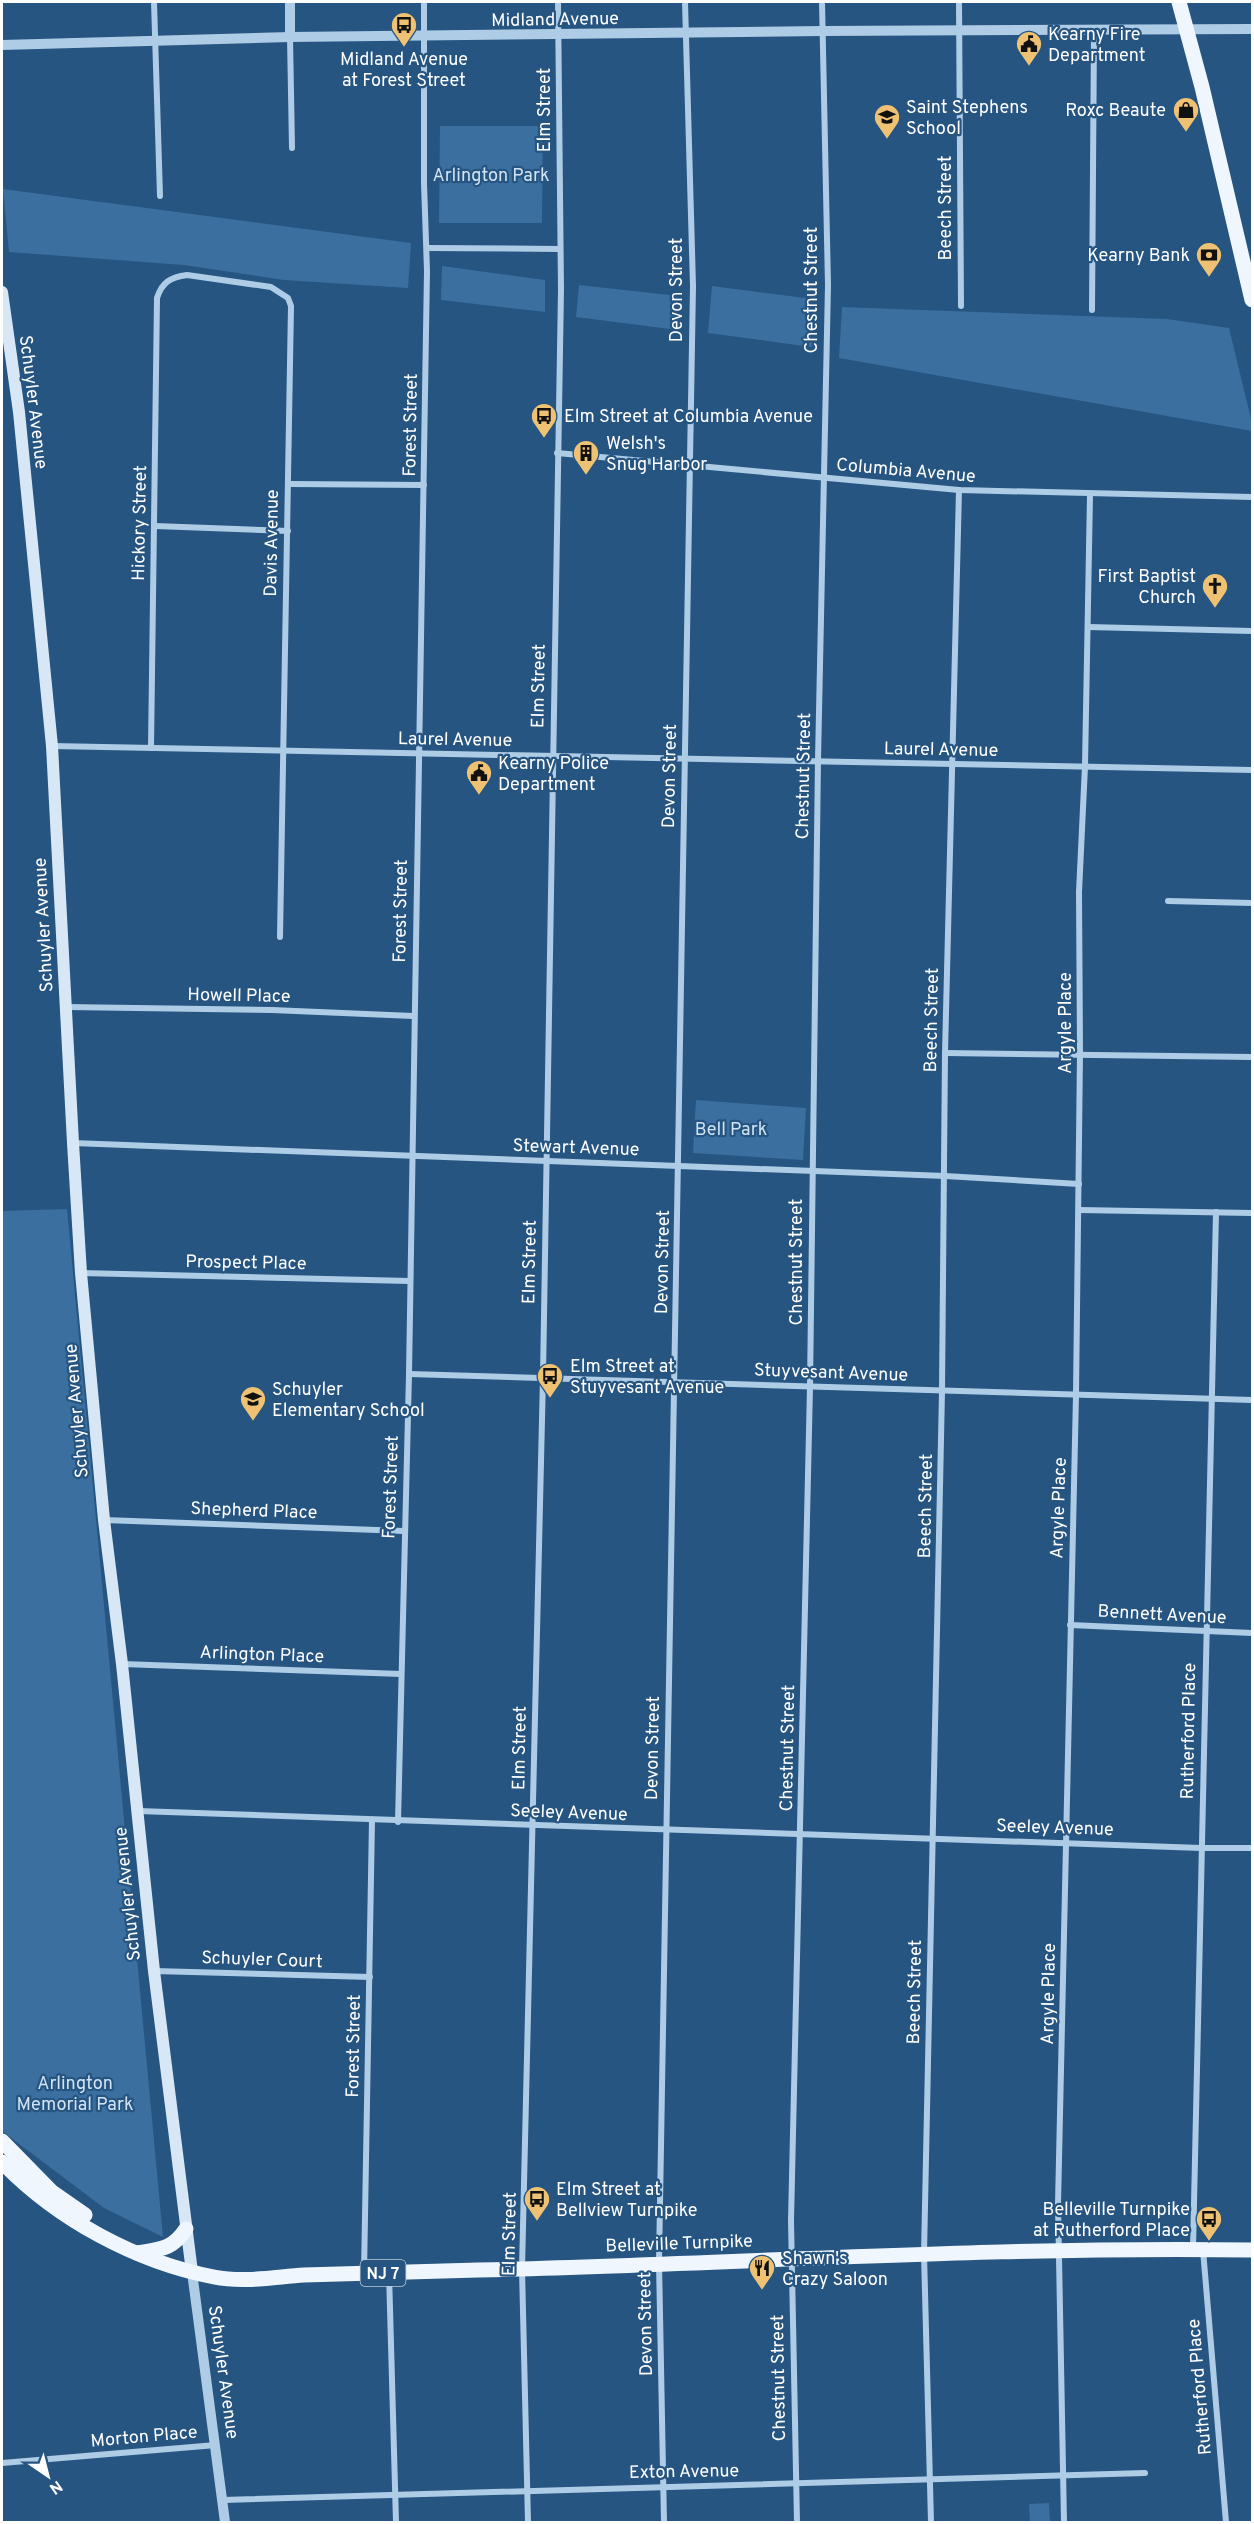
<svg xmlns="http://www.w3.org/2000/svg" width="1254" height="2524" font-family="Overpass,sans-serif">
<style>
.green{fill:#3b6f9f}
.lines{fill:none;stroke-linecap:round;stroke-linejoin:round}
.minor{stroke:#aecce6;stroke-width:6}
.tertiary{stroke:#aecce6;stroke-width:10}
.secondary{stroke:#d8e7f6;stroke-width:12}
.primary{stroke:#eff6fd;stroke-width:15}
.labels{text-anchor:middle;stroke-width:4.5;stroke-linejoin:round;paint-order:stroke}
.shield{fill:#265581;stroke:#beccd9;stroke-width:1.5}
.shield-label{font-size:16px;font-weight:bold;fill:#fff}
.street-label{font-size:18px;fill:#fff;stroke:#265581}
.poi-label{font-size:18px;fill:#fff;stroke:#265581;text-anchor:start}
.park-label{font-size:18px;fill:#d1e4f5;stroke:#265581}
</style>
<rect width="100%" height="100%" fill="#265581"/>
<!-- green -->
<g class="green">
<path d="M440,126H543L542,223H439Z"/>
<path d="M3,189L411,243L408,288L284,280L184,265L9,252Z"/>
<path d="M442,266L545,280V312L441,300Z"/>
<path d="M579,285L679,296L678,330L576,317Z"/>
<path d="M712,286L813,299L812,347L708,333Z"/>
<path d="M842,307L1167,319L1229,328L1252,423V431L839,358Z"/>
<path d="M696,1100L806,1108L803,1160L693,1153Z"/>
<path d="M67,1209L163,2237L104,2208L2,2131V1211Z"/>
<path d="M1049,2503L1050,2522H1030L1029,2504Z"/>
</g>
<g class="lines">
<!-- minor -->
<g class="minor">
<path d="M154,2L160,196"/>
<path d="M959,2L961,306"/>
<path d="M290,37L292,148"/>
<path d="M427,248L560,249"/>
<path d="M1092,310L1094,32"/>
<path d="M557,453L959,490L1252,497"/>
<path d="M289,484L424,485"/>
<path d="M155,526L288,531"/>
<path d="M1088,627L1252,631"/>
<path d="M52,746L1252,770"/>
<path d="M151,748L157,298C162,282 171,277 187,275L271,287L288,298L291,306L280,937"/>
<path d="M1168,901L1252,903"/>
<path d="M66,1007L272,1010L413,1016"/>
<path d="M945,1053L1252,1057"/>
<path d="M73,1143L945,1176L1079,1184"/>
<path d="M1079,1210L1252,1213"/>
<path d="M81,1273L409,1281"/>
<path d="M409,1374L1252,1400"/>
<path d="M104,1520L404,1531"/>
<path d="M1070,1625L1252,1633"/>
<path d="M122,1664L401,1674"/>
<path d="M138,1811L1201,1848H1252"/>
<path d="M398,1822L409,1374L427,271L424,183V2"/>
<path d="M154,1971L370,1977"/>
<path d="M1193,2249L1216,1212"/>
<path d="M1203,2250L1226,2522"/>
<path d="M364,2273L372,1820"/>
<path d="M389,2273L396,2522"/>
<path d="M2,2463L216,2445"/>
<path d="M223,2500L1145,2473"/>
<path d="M528,2522L522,2269L543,1377L561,290L558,2"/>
<path d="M664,2522L659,2262L693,286L685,2"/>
<path d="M797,2522L791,2221L810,1387L818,760L828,285L822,2"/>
<path d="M931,2522L924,2254L942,1391L945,1053L959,490"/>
<path d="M1064,2522L1058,2204L1076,1395L1080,1053L1079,892L1085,766L1090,495"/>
</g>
<!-- tertiary -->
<g class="tertiary">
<path d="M290,2V37"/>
<path d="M2,45L290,37L823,31L1252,29"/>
<path d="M192,2272L225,2522"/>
</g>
<!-- secondary -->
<path class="secondary" d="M2,292L19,412L52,746L73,1143L81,1273L104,1520L122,1664L154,1971L192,2272"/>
<!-- primary -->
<g class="primary">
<path d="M1179,2L1202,87L1252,300"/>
<path d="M2,2141L52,2192L85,2215"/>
<path d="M2,2162C57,2219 136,2262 214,2277C244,2283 274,2277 304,2275C362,2273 420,2272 478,2270C736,2264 994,2246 1252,2250"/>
<path d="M137,2253C160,2249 172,2250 186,2229"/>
</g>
</g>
<!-- icons -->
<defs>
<g id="bus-pin" transform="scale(1.35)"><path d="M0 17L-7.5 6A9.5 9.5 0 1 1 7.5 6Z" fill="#efc273" stroke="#265581"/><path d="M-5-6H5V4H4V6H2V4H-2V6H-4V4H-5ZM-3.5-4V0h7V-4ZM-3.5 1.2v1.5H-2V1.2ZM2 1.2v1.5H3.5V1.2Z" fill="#111"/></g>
<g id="civic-pin" transform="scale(1.35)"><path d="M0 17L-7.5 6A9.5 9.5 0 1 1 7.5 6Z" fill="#efc273" stroke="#265581"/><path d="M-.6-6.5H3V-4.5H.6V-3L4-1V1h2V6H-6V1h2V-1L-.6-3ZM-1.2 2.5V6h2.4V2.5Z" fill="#111"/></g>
<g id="shop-pin" transform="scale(1.35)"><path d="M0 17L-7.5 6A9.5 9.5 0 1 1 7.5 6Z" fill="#efc273" stroke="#265581"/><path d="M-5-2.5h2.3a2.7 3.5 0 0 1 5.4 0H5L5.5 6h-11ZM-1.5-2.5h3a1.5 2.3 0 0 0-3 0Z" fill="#111"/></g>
<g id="school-pin" transform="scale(1.35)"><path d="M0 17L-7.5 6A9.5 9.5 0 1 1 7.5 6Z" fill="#efc273" stroke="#265581"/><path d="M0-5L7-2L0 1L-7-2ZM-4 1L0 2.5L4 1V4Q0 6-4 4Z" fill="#111"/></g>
<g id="bank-pin" transform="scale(1.35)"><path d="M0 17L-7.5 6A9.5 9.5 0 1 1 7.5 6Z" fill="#efc273" stroke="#265581"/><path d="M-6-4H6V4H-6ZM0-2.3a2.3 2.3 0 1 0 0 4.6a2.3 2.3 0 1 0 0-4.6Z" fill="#111"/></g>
<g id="building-pin" transform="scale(1.35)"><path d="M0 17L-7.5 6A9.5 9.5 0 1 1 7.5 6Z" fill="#efc273" stroke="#265581"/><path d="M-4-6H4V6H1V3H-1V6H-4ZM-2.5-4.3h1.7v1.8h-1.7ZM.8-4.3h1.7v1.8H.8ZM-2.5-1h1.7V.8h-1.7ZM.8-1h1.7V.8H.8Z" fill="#111"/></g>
<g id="church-pin" transform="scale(1.35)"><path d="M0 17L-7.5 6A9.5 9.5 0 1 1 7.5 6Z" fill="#efc273" stroke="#265581"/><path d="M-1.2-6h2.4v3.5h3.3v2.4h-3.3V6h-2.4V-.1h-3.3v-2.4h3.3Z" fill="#111"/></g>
<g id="restaurant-pin" transform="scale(1.35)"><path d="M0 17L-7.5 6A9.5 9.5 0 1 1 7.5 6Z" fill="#efc273" stroke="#265581"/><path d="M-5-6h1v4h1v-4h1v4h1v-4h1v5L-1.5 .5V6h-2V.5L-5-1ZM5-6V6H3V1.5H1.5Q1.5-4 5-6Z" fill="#111"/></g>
</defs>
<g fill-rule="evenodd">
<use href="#bus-pin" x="404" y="25"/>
<use href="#civic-pin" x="1029" y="44"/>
<use href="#shop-pin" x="1186" y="110"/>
<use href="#school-pin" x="887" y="117"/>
<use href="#bank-pin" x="1209" y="255"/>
<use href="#bus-pin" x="544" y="416"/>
<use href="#building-pin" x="586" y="453"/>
<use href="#church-pin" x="1215" y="586"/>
<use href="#civic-pin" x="479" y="773"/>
<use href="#bus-pin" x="550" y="1376"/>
<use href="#school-pin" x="253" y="1399"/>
<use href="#bus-pin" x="537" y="2199"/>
<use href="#bus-pin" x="1209" y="2219"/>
<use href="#restaurant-pin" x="762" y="2268"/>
</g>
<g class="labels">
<!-- shield labels -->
<rect class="shield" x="360.5" y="2260" width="45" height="26" rx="4.5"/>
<g class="shield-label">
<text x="383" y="2279">NJ 7</text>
</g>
<!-- street labels -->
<g class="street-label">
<text transform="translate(555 19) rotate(-1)" y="6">Midland Avenue</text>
<text transform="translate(544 110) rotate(-90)" y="6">Elm Street</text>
<text transform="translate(945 208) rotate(-90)" y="6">Beech Street</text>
<text transform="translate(676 290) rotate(-90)" y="6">Devon Street</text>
<text transform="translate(811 290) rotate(-90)" y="6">Chestnut Street</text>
<text transform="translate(34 402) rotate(83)" y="6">Schuyler Avenue</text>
<text transform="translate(410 425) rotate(-89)" y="6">Forest Street</text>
<text transform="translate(906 470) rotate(5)" y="6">Columbia Avenue</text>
<text transform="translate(139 523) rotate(-89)" y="6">Hickory Street</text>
<text transform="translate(271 543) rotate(-89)" y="6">Davis Avenue</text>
<text transform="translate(538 686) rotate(-89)" y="6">Elm Street</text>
<text transform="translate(455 739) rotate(1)" y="6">Laurel Avenue</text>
<text transform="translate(941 749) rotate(1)" y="6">Laurel Avenue</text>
<text transform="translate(669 776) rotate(-89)" y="6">Devon Street</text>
<text transform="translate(803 776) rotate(-89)" y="6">Chestnut Street</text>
<text transform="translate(400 911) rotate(-89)" y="6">Forest Street</text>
<text transform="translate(43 925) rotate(-93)" y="6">Schuyler Avenue</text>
<text transform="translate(239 995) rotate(1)" y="6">Howell Place</text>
<text transform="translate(931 1020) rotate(-89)" y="6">Beech Street</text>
<text transform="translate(1065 1023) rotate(-90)" y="6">Argyle Place</text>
<text transform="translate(576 1147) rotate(2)" y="6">Stewart Avenue</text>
<text transform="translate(246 1262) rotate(1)" y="6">Prospect Place</text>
<text transform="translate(529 1262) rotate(-89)" y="6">Elm Street</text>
<text transform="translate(662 1262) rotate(-89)" y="6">Devon Street</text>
<text transform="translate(796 1262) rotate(-90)" y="6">Chestnut Street</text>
<text transform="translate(831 1372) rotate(2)" y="6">Stuyvesant Avenue</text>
<text transform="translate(76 1411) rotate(-95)" y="6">Schuyler Avenue</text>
<text transform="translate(390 1487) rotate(-88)" y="6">Forest Street</text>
<text transform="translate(925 1506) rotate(-89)" y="6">Beech Street</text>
<text transform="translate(1058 1508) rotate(-88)" y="6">Argyle Place</text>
<text transform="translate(254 1510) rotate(2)" y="6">Shepherd Place</text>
<text transform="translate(1162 1614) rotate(3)" y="6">Bennett Avenue</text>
<text transform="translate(262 1654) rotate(2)" y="6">Arlington Place</text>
<text transform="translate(1188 1731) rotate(-89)" y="6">Rutherford Place</text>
<text transform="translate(519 1748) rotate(-89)" y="6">Elm Street</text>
<text transform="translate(652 1748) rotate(-89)" y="6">Devon Street</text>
<text transform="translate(787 1748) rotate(-89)" y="6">Chestnut Street</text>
<text transform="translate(569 1812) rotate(2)" y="6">Seeley Avenue</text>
<text transform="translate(1055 1827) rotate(2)" y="6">Seeley Avenue</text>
<text transform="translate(127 1894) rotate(-96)" y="6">Schuyler Avenue</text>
<text transform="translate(262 1959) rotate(2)" y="6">Schuyler Court</text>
<text transform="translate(914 1992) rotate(-89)" y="6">Beech Street</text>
<text transform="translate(1048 1994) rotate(-89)" y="6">Argyle Place</text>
<text transform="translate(353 2046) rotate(-89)" y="6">Forest Street</text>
<text transform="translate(509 2234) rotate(-89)" y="6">Elm Street</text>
<text transform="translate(679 2243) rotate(-2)" y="6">Belleville Turnpike</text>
<text transform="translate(645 2324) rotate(-91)" y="6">Devon Street</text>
<text transform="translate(224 2372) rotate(82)" y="6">Schuyler Avenue</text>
<text transform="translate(778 2378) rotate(-91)" y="6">Chestnut Street</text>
<text transform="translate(1199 2387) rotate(-95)" y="6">Rutherford Place</text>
<text transform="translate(144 2436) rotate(-5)" y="6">Morton Place</text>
<text transform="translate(684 2471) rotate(-1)" y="6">Exton Avenue</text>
</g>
<!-- poi labels -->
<g class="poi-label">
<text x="1048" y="40">Kearny Fire<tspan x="1048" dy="21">Department</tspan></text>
<text x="404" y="65" text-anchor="middle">Midland Avenue<tspan x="404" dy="21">at Forest Street</tspan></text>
<text x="906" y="113">Saint Stephens<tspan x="906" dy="21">School</tspan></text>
<text x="1166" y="116" text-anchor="end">Roxc Beaute</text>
<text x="1190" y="261" text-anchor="end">Kearny Bank</text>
<text x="564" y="422">Elm Street at Columbia Avenue</text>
<text x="606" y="449">Welsh's<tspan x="606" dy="21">Snug Harbor</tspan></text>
<text x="1196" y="582" text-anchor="end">First Baptist<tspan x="1196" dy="21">Church</tspan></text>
<text x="498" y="769">Kearny Police<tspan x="498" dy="21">Department</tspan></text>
<text x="570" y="1372">Elm Street at<tspan x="570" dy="21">Stuyvesant Avenue</tspan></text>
<text x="272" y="1395">Schuyler<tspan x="272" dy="21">Elementary School</tspan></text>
<text x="556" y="2195">Elm Street at<tspan x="556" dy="21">Bellview Turnpike</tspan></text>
<text x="1190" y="2215" text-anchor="end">Belleville Turnpike<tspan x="1190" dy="21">at Rutherford Place</tspan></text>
<text x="782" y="2264">Shawn's<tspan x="782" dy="21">Crazy Saloon</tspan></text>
</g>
<!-- park labels -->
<g class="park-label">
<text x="491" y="181">Arlington Park</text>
<text x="731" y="1135">Bell Park</text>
<text x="75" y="2089">Arlington<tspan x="75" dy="21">Memorial Park</tspan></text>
</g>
</g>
<!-- border -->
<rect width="1254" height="2524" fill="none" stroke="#ffffff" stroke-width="6"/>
<!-- north arrow -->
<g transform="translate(48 2476) rotate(145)" stroke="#265581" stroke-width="4.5" paint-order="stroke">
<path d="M0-4.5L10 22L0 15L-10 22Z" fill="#ffffff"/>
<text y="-9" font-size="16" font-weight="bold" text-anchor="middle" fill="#ffffff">N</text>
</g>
</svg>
